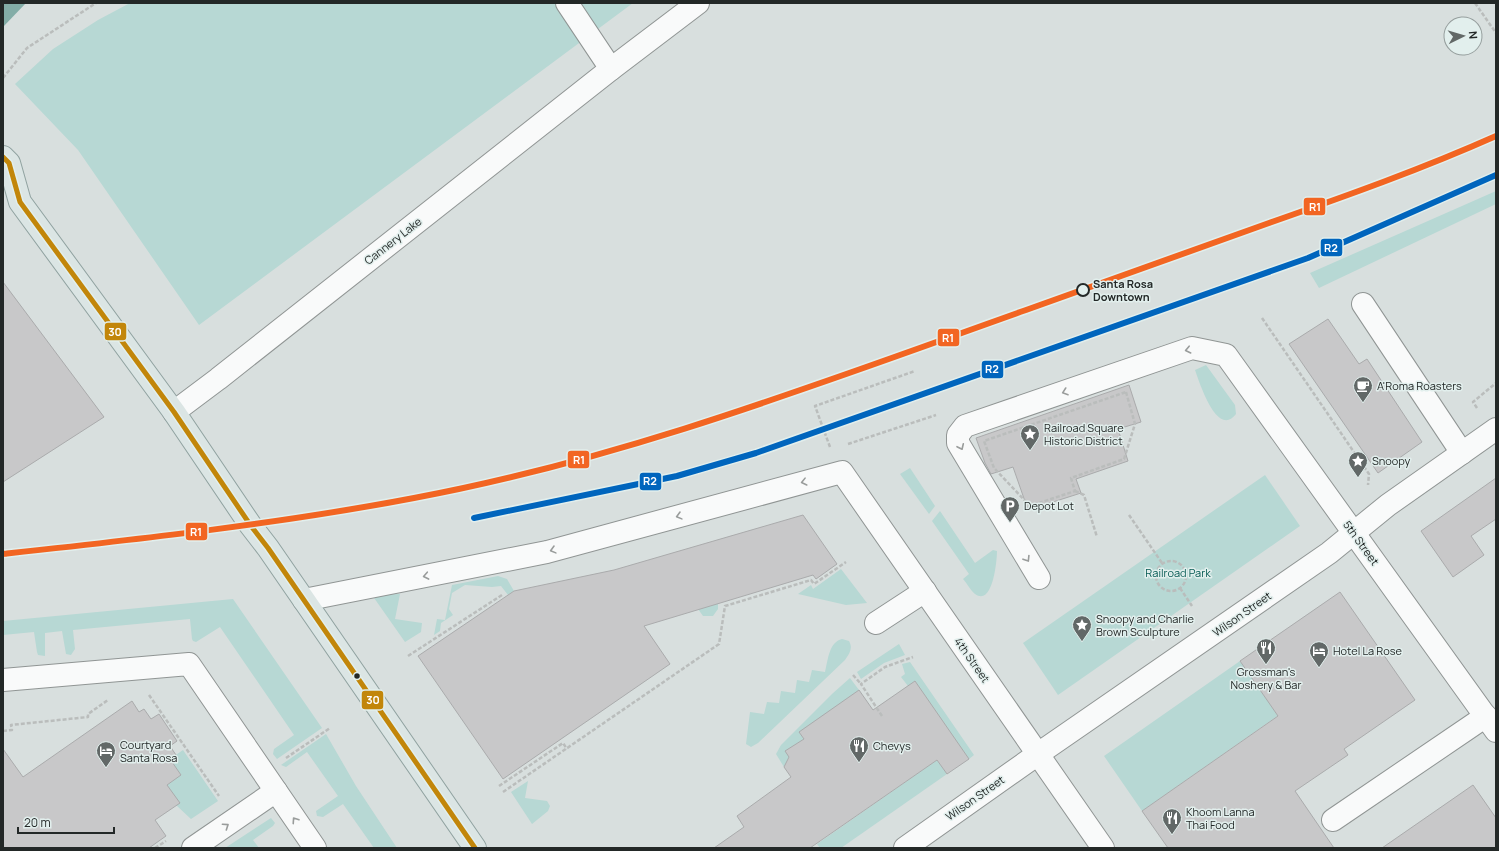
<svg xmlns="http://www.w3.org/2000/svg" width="1499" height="851" font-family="Manrope,sans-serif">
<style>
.green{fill:#b7d8d4}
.water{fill:#83ada7}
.building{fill:#c8c8c9;stroke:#aaabac}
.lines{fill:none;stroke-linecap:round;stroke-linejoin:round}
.minor-casing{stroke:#909594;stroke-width:24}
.major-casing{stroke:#90a2a0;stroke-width:24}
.path{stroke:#babdbc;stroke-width:2.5;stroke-dasharray:4 2;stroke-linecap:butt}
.minor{stroke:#f9fafa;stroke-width:22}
.major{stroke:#dbe5e4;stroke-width:22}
.rail-casing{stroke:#bec0bf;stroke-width:4.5}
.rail{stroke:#e2efed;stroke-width:3;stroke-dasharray:9;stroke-linecap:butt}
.bus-1-casing{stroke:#e2efed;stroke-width:8}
.bus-1{stroke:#c2860a;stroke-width:5}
.rail-1-casing{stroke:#e2efed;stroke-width:9}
.rail-2-casing{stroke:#e2efed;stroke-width:9}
.rail-1{stroke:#f26522;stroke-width:6}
.rail-2{stroke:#0065bd;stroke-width:6}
.oneway{stroke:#999c9b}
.stop-dot{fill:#e2efed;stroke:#232827;stroke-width:2}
.bus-dot{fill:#232827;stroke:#e2efed;stroke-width:1.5}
.labels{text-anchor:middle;stroke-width:3;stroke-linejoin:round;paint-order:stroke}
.street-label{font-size:11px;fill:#232827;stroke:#e2efed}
.stop-label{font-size:11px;font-weight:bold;fill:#232827;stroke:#e2efed;text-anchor:start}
.poi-label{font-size:11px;fill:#232827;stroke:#e2efed;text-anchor:start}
.park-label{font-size:11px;fill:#055a53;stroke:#e2efed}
.line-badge{stroke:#e2efed;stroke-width:1.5}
.badge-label{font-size:11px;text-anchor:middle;font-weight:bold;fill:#fff}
</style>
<rect width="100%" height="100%" fill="#d8dfde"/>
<!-- green -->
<g class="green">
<path d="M130,3H633L199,325L78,150L15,84L53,49L98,20Z"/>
<path d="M1496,191V204L1319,288L1310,273Z"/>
<path d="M1206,365L1235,405L1236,414C1217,439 1199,381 1195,370Z"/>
<path d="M910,468L935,506L929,514L900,474Z"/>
<path d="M1265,475L1300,526L1058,695L1023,643Z"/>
<path d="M940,511L975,563L993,550L997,551C997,560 993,607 975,594C970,590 967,583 963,579L969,574L932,521Z"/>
<path d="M841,569L867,603L846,605L798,594L811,585L813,589Z"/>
<path d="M498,576L507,579L514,591L508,595L501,586L492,587L465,585L452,593L449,609L453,615L441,623L440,631L434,635L437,619L445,620L452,585Z"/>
<path d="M400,594L395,619L422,623L421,632L405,642L372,595Z"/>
<path d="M233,599L322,728L277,759L273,754L274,749L294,735L220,627L196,642L193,641L192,639L190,619L73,630L75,649L71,655L66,654L62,631L45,633V656L38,655L37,652L34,632L3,635V621Z"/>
<path d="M718,603V609L713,616H703L698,609Z"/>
<path d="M842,639L849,641C853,648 850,653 845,660L758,743L751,747L746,744L750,712L764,714L767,702L779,703L781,691L795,693L797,680L809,682L812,670L825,672C828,660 829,642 842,639Z"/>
<path d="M899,644L905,655L884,663L861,679L857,672Z"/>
<path d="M1240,661L1265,697L1286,710L1142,811L1104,756Z"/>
<path d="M910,662L974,755L969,759L915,681L908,686L901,677L905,674L902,664Z"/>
<path d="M850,678L859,690L800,733L804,739L786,751L789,757L784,767L776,754L781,745L832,694Z"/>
<path d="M326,734L356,786L397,848H374L343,804L323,817L317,816L316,811L338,796L307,752L286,767L281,765Z"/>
<path d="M183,750L218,801L191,819L176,805L167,785L180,775L170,759Z"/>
<path d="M937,760L947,774L841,848H820L817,844Z"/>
<path d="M528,781L525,798L547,801L550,806L548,811L532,824L511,792Z"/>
<path d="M271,818L275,823L273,826L253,840L259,848H225Z"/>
</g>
<!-- water -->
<path class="water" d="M3,3H26L3,27Z"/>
<!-- building -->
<g class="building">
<path d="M3,282L104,417L3,482Z"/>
<path d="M1328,319L1359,364L1367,359L1422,442L1378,473L1289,344Z"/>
<path d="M1129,385L1141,422L1118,429L1128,461L1076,479L1081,493L1028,510L1013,467L991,474L985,463L976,438Z"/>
<path d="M1496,478V519L1471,536L1484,555L1453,577L1421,531Z"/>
<path d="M803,515L837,564L816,579L813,575L644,626L670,664L503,779L418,656L514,591L614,570Z"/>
<path d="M1340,592L1415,700L1344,749L1348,755L1295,791L1334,848H1168L1142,811L1278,716L1240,661Z"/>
<path d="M915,681L969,759L947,774L937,760L810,848H714L744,827L737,816L791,777L784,767L789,757L785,751L804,739L799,732L859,690L873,710Z"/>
<path d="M132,701L139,712L144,709L151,719L159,714L177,741L170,746L176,755L170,759L181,775L167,785L180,803L155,820L166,836L149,848H3V749L23,777Z"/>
<path d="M1473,785L1496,818V848H1382Z"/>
</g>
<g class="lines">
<!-- minor casing -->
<g class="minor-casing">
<g id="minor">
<path d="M567,3L611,69"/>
<path d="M1363,304L1462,453"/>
<path d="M174,412L218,379L611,69L698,3"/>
<path d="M1039,578L958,443V435L965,426L1192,348L1226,355L1496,731"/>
<path d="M304,600L547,552L842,472L1103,848"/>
<path d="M876,623L925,591"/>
<path d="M3,680L189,664L315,848"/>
<path d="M1333,820L1486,716"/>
<path d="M193,848L276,791"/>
<path d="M905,848L1038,754L1329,553L1388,505L1496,429"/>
</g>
</g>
<!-- major casing -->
<g class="major-casing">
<path id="major" d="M3,157L9,163L20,202L174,412L251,526L268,548L475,848"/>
</g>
<!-- path -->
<g class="path">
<path d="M1475,3L1496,33"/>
<path d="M3,78L27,48L96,3"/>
<path d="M1262,318L1369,474L1368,485"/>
<path d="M1126,392L1135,424L1124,459L1071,478L1075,491L1030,506L994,468L984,441Z"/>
<path d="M1477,408L1473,402L1496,383"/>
<path d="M848,444L936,415"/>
<path d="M830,447L815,406L915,371"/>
<path d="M1075,491L1084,495L1097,537"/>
<path d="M1129,515L1162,563"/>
<circle cx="1171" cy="576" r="15"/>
<path d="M1180,588L1192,606"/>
<path d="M408,656L502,595"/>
<path d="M853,675L861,684"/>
<path d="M149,695L219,796"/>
<path d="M882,716L861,684L885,667L913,657"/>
<path d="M3,731L12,730L11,725L88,717V714L108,700"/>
<path d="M286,758L330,728"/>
<path d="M499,786L563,743L567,749"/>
<path d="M503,792L719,644L725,606L811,580L814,584L846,562"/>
<path d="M155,848L166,841"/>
</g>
<!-- minor -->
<use href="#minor" class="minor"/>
<!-- major -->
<use href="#major" class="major"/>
<!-- rail casing -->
<g class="rail-casing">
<path id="rail" d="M550,504L677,476L756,453L824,430L1308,258L1496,175"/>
</g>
<!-- rail -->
<use href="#rail" class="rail"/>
<!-- bus-1 casing -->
<g class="bus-1-casing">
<path id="bus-1" d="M3,157L9,163L20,202L174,412L251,526L268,548L475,848"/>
</g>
<!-- bus-1 -->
<use href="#bus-1" class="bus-1"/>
<!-- rail-1 casing -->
<g class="rail-1-casing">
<path id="rail-1" d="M3,554C140,539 278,524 414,498C624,459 826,381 1026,310C1107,281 1188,252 1269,223C1346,196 1422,169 1496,136"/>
</g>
<!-- rail-2 casing -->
<g class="rail-2-casing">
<path id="rail-2" d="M474,518L677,476L756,453L1308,258L1496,175"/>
</g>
<!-- rail-1 -->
<use href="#rail-1" class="rail-1"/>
<!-- rail-2 -->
<use href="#rail-2" class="rail-2"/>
</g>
<!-- one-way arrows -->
<defs><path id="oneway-chevron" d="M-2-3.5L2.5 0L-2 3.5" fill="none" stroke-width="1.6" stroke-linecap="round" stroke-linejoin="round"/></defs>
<g class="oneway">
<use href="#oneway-chevron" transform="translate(1188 350) rotate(167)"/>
<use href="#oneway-chevron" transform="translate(1065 392) rotate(161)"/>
<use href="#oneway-chevron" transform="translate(961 447) rotate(65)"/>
<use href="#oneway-chevron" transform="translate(804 482) rotate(166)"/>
<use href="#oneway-chevron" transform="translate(679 516) rotate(165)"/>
<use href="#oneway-chevron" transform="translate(553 550) rotate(165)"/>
<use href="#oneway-chevron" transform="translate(1027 559) rotate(58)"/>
<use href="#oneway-chevron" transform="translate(426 576) rotate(169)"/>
<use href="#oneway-chevron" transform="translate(295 820) rotate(-124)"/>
<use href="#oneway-chevron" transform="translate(226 826) rotate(-34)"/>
</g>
<!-- icons -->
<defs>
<g id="cafe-pin" transform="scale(1)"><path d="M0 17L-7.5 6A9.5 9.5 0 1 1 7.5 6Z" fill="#626867" stroke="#e2efed"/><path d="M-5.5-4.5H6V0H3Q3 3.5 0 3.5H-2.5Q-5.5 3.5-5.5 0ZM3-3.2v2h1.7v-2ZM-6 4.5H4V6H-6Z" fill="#fff"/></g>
<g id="sight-pin" transform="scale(1)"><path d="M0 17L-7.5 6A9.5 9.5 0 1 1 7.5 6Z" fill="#626867" stroke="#e2efed"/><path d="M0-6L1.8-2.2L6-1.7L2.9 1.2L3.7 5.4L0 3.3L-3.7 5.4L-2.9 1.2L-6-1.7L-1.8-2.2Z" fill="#fff"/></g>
<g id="parking-pin" transform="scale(1)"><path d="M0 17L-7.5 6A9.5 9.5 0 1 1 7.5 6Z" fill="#626867" stroke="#e2efed"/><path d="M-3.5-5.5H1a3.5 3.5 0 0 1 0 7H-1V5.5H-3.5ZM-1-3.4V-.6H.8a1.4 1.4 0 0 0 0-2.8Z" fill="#fff"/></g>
<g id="restaurant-pin" transform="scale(1)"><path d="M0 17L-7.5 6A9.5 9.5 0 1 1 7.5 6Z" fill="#626867" stroke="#e2efed"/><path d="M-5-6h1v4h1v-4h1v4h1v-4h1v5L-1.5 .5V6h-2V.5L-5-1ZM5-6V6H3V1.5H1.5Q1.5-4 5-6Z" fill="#fff"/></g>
<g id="hotel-pin" transform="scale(1)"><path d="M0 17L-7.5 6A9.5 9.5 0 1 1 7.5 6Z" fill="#626867" stroke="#e2efed"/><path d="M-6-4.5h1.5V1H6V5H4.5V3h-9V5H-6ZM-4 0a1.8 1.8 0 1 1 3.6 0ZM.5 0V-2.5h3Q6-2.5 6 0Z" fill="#fff"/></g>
</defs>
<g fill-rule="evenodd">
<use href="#cafe-pin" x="1363" y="386"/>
<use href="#sight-pin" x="1030" y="434"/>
<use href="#sight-pin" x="1358" y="461"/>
<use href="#parking-pin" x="1010" y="506"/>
<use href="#sight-pin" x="1082" y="625"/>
<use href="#restaurant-pin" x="1266" y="648"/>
<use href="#hotel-pin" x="1319" y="651"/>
<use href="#restaurant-pin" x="859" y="746"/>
<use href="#hotel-pin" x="106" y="751"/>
<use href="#restaurant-pin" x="1172" y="818"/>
</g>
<!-- markers -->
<circle class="stop-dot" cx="1083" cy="290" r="6"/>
<circle class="bus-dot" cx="357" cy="676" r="3.5"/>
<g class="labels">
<!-- street labels -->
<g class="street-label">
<text transform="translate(393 241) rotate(-38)" y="4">Cannery Lake</text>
<text transform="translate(1361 543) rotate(54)" y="4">5th Street</text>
<text transform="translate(1242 614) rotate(-35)" y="4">Wilson Street</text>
<text transform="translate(972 660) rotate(55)" y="4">4th Street</text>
<text transform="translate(975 798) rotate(-35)" y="4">Wilson Street</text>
</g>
<!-- stop labels -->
<g class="stop-label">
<text x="1093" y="288">Santa Rosa<tspan x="1093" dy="13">Downtown</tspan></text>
</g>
<!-- poi labels -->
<g class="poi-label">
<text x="1377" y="390">A'Roma Roasters</text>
<text x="1044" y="432">Railroad Square<tspan x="1044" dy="13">Historic District</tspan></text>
<text x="1372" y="465">Snoopy</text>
<text x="1024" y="510">Depot Lot</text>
<text x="1096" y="623">Snoopy and Charlie<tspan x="1096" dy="13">Brown Sculpture</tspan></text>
<text x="1333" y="655">Hotel La Rose</text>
<text x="1266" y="676" text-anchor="middle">Grossman's<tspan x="1266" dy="13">Noshery &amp; Bar</tspan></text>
<text x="120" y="749">Courtyard<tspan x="120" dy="13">Santa Rosa</tspan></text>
<text x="873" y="750">Chevys</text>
<text x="1186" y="816">Khoom Lanna<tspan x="1186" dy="13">Thai Food</tspan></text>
</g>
<!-- park labels -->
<g class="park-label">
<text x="1178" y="577">Railroad Park</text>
</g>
</g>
<g class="line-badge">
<rect x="1303" y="197" width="23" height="19" rx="4" fill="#f26522"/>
<rect x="1320" y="238" width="23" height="19" rx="4" fill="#0065bd"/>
<rect x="104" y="322" width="23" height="19" rx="4" fill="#c2860a"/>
<rect x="937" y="328" width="23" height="19" rx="4" fill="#f26522"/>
<rect x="981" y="360" width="23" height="19" rx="4" fill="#0065bd"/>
<rect x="567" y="450" width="23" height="19" rx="4" fill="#f26522"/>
<rect x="639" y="472" width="23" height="19" rx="4" fill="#0065bd"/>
<rect x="185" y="522" width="23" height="19" rx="4" fill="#f26522"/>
<rect x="361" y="690" width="23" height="20" rx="4" fill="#c2860a"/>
</g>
<g class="badge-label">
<text x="1315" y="211">R1</text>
<text x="1331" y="252">R2</text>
<text x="115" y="336">30</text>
<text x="948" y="342">R1</text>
<text x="992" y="373">R2</text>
<text x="579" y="464">R1</text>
<text x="650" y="485">R2</text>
<text x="196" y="536">R1</text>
<text x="373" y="704">30</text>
</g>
<!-- border -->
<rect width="1499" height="851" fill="none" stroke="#232827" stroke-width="8"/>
<!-- north arrow -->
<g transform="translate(1463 36) rotate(85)"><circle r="19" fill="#e2efed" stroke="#969f9e"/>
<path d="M0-3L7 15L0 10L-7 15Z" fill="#626867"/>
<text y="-6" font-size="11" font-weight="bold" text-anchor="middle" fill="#232827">N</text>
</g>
<!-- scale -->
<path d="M18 827v6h96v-6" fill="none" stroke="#232827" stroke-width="2"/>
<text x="24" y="827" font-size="12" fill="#232827" stroke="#e2efed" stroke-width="3" paint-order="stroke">20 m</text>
</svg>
